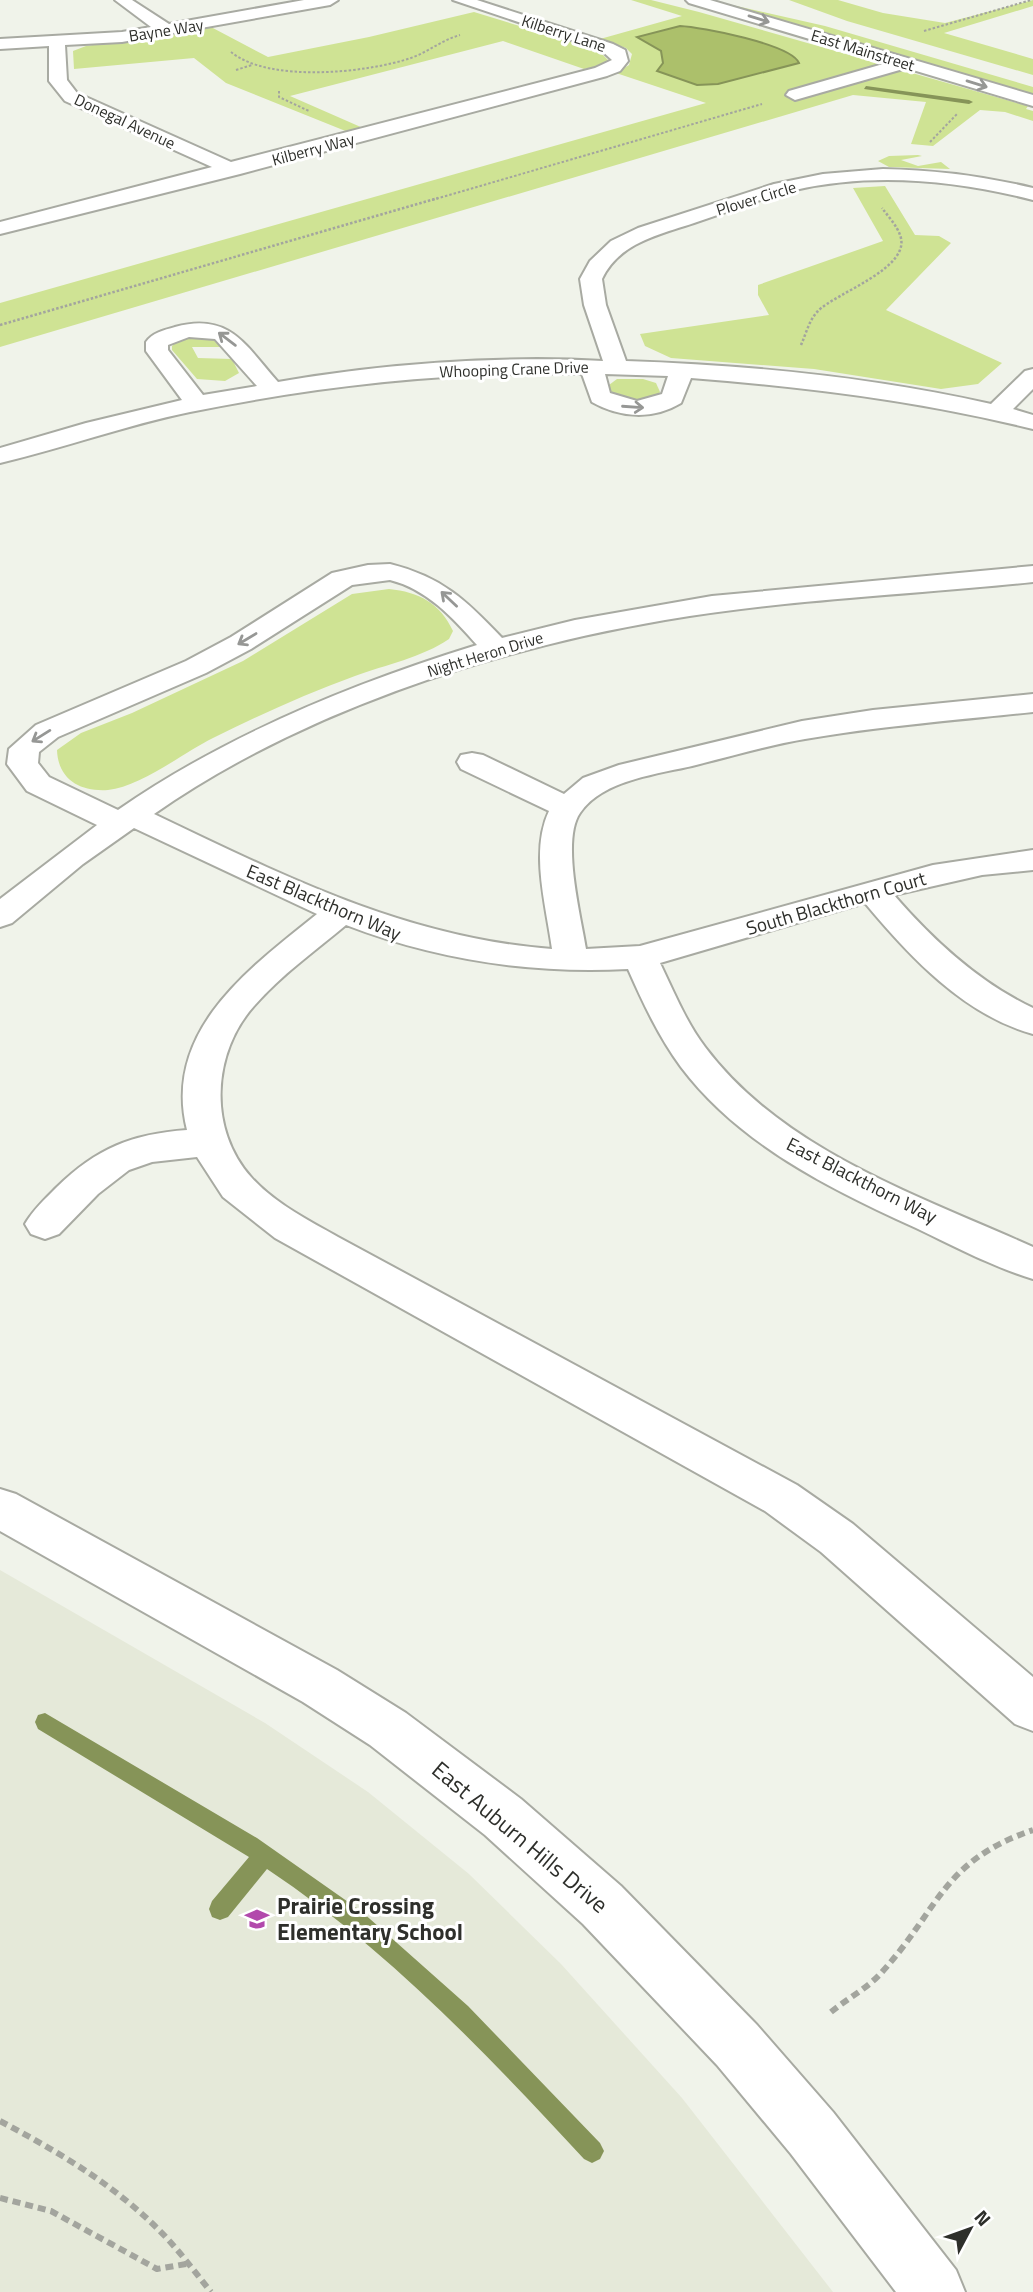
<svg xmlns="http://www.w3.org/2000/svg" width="1033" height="2292" font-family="'Titillium Web',sans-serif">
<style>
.built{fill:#e5e9d9}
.green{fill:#cfe394}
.water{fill:#acc06b;stroke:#869458;stroke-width:2}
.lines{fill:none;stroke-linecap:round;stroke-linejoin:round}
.stream{fill:#869458;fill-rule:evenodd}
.minor-casing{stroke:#a8aaa2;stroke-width:4}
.major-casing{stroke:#a8aaa2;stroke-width:4}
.path-far2{stroke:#a3a59e;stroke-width:2;stroke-dasharray:2.5 2;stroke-linecap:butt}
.path-far1{stroke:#a3a59e;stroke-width:2.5;stroke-dasharray:2.5 2;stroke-linecap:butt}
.path{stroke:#a3a59e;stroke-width:6;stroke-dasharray:8 5;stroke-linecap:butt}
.minor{fill:#fff;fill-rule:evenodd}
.major{fill:#fff;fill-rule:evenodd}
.oneway{stroke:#969795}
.labels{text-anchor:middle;stroke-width:6;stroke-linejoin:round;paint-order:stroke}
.far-street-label{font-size:16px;fill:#2e2f2b;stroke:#fff}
.street-label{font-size:19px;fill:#2e2f2b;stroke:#fff}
.near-street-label{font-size:23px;fill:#2e2f2b;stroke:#fff}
.near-poi-label{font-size:23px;font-weight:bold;fill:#2e2f2b;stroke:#fff;text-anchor:start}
</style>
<rect width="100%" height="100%" fill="#f0f3ea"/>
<!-- built -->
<path class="built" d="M0,1570L265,1723L368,1792L469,1874L561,1964L682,2098L833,2292H0Z"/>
<!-- green -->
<g class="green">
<path d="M631,0H651L699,12L1028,106L1026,109L1033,111V121L1005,112L980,110L933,146L911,144L926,102L853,95L0,347V303L706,103L616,73L629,65L632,54L626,48L600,39L682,16Z"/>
<path d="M710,0L825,26L1033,87V96Z"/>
<path d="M789,0H838L883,13L945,23L1033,0V6L944,33L1033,59V75L847,21Z"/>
<path d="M474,12L598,50L608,60L603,65L584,69L503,41L290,96L363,128L348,132L226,83L194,58L74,69L73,51L86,46L211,27L268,57L369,37Z"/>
<path d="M918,155L922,156L901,160L918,166L941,162L950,169L889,167L878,161L889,156Z"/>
<path d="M885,186L915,235L939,236L951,243L886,310L1002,363L978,384L941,389L814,369L671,358L645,346L640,334L769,315L758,295V285L883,241L853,188Z"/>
<path d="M195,336L214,339L221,347H192L198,358L232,359L239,373L225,381L197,379L172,350V346L180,339Z"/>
<path d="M617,379H643L656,383L660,392L656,397L636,402L610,394L609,385Z"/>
<path d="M389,589C419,592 440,603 453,631L449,639C423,657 385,665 355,676C306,694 259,715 213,738C183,753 140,787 108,790C81,792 58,780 57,750L81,733L132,713L243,661L352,594Z"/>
</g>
<!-- water -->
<path class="water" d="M680,26C701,27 791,44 799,63L718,84L697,85L657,71L663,63L661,51L637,37Z"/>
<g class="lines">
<!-- stream -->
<g class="stream">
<path d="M866,86L969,100L973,102L969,104L864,89Z"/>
<path d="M45,1713L257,1838L361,1911L468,2006L600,2143L604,2151L600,2159L592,2163L584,2159C487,2054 387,1949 267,1869L228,1917L220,1920L212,1917L209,1909L212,1901L249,1857L38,1729L35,1722L38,1715Z"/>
</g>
<!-- minor casing -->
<g class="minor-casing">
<g id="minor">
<path d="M115,0H132L169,24L304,0H338L330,5L122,42L65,45L67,80L77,93L231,162L595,68L612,60L601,50L453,0H477L613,44L625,50L628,61L620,71L607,76L240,174L0,234V222L212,167L65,101L49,81V46L0,49V39L122,32L151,27Z"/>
<path d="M904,58L912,63L910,67L795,100L786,95L789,91Z"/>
<path d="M883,169C935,170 983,176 1033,188V200C955,180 874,172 795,190C761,198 728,212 694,223C658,235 619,243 602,279L606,305L626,361C748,365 872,377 991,404L1025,371L1033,369V389L1013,409L1033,415V429C920,401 807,387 691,378L681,403C653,420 620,418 592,402L582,374C451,371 318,386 190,412C126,425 64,448 0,463V448L86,423L182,400L146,351V342C152,333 164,330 175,327C230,312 246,346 278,382C379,364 502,355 603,361L584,305L580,279L590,261L611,241L638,228L774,184L823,174ZM189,337L215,339L257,386L203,395L168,350V345ZM605,374L668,376L662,394L637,401L610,393Z"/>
<path d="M390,564C442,577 466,600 502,638L575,620L712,596L1033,566V582C911,595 786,599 665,620C490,650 300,712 154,814C284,876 406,938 552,949C546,905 530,851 549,811L461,769L457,762L461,755L472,753L483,755L564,794L583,778L619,765L802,721L873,710L1033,694V712C957,720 881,726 805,739C769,745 732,756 696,765C660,774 603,779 580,813C561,840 581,917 586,949L640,946L933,865L1033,850V870L982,875L894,895C933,940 978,982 1033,1008V1034C964,1015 909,956 865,903L660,963C674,992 686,1022 705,1047C783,1151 920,1196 1033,1247V1279C993,1267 954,1246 916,1228C830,1189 739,1144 681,1067C659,1037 643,1003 628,969C530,974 437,960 346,925C315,951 281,975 254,1006C212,1053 208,1129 251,1177C274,1203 308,1220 338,1237L797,1485L853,1524L1033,1677V1731L1015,1724L821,1552L765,1511L275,1238L223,1197L197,1157L152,1162L129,1170L98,1194L59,1234L45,1239L31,1234L25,1224C33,1210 45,1199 57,1187C97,1148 132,1134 187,1130C162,1031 250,968 317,914L134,828L83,864L12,923L0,927V899L97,825L27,791L7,764L9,749L36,725L186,661L231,637L332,573L368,565ZM390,580C427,589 453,618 477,645C351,684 226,735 118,810L49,777L38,763L39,752L58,737L206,673L251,649L352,585Z"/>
<path d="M0,1489L16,1494L337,1670L406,1713L521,1799L621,1886L757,2025L833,2112L956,2270L965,2292H896L791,2154L717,2065L583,1924L485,1835L370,1745L303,1702L0,1531Z"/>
</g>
</g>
<!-- major casing -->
<g class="major-casing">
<path id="major" d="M686,0H710L1033,95V106L689,3Z"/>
</g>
<!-- path-far2 -->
<g class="path-far2">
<path d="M924,31L1031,0"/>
<path d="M231,52C269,83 366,73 411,58C428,52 442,40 460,35"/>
<path d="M236,70L252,65"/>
<path d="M279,91V97L309,111"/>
<path d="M930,142L958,113"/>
<path d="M432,200L762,104"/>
</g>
<!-- path-far1 -->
<g class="path-far1">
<path d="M0,325L438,198"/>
<path d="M801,345C806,334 809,320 818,311C835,293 913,268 900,235C897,226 888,216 882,208"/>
</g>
<!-- path -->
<g class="path">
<path d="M831,2012C848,1998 868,1988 882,1972C940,1908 942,1861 1033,1830"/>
<path d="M0,2121C57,2151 113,2184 159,2230C178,2249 194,2271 211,2292"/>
<path d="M0,2198L51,2211L157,2269L186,2264"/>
</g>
<!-- minor -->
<use href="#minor" class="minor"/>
<!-- major -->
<use href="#major" class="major"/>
</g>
<!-- one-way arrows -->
<defs><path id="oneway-shaft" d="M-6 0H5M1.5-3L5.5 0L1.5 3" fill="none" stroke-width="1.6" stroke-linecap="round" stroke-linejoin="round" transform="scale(1.75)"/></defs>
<g class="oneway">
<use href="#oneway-shaft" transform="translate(759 19) rotate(17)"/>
<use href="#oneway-shaft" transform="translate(977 84) rotate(17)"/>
<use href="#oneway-shaft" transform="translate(227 339) rotate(-143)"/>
<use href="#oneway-shaft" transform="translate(633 407) rotate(4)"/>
<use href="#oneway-shaft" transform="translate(449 599) rotate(-137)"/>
<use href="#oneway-shaft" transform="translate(247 639) rotate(149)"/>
<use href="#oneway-shaft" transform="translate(41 736) rotate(148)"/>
</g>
<!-- icons -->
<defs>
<g id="school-bare" transform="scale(1.89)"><path d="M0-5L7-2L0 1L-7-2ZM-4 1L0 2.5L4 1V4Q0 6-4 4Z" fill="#b249ac" stroke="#fff" stroke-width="2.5" paint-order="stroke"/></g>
</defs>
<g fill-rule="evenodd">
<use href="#school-bare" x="257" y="1919"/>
</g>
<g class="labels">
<!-- far-street labels -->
<g class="far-street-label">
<text transform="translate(166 30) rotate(-9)" y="6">Bayne Way</text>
<text transform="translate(564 33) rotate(18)" y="6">Kilberry Lane</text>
<text transform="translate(863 50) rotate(17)" y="6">East Mainstreet</text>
<text transform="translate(125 121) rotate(25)" y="6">Donegal Avenue</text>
<text transform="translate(313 149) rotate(-15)" y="6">Kilberry Way</text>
<text transform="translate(756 198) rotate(-17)" y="6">Plover Circle</text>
<text transform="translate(514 369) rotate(-2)" y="6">Whooping Crane Drive</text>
<text transform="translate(485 654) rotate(-17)" y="6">Night Heron Drive</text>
</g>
<!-- street labels -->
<g class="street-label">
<text transform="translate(324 902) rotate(23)" y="7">East Blackthorn Way</text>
<text transform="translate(836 903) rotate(-16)" y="7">South Blackthorn Court</text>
<text transform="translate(862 1180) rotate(27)" y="7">East Blackthorn Way</text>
</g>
<!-- near-street labels -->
<g class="near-street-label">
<text transform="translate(520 1837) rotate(40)" y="8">East Auburn Hills Drive</text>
</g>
<!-- near-poi labels -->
<g class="near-poi-label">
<text x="277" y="1914">Prairie Crossing<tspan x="277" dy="26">Elementary School</tspan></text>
</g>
</g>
<!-- north arrow -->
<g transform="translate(970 2229) rotate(49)" stroke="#ffffff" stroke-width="5" paint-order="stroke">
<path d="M0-5L12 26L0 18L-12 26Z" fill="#2e2f2b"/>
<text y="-10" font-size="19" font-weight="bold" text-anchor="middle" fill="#2e2f2b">N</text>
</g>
</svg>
